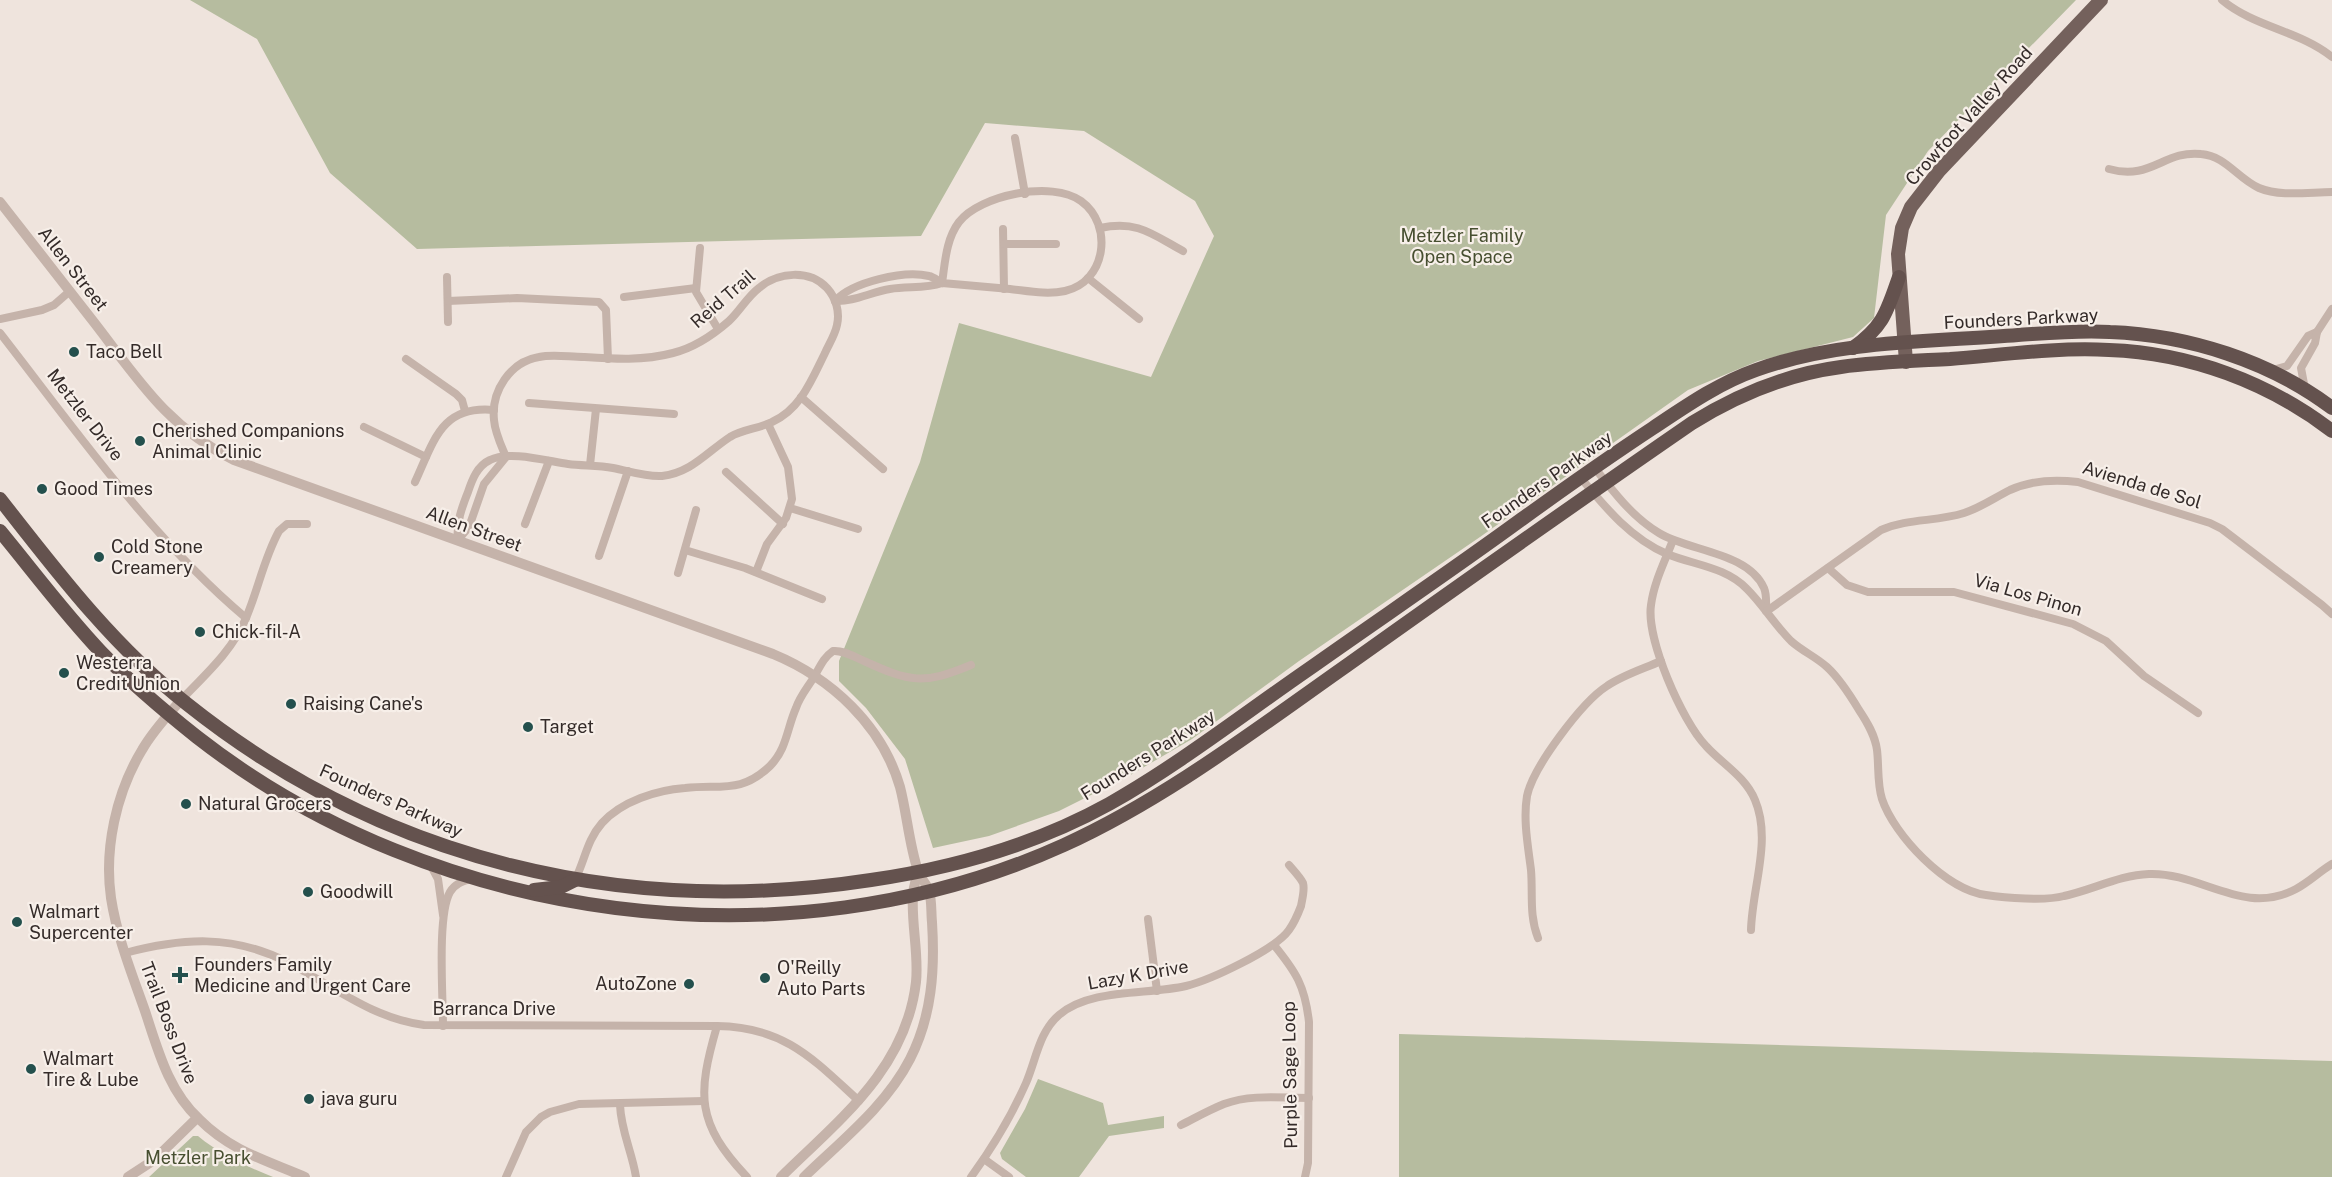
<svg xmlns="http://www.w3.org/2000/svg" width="2332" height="1177" font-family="'Public Sans',sans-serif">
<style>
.green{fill:#b6bc9f}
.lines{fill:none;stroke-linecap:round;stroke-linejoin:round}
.minor{stroke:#c5b3aa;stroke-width:8}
.tertiary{stroke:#c5b3aa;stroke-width:10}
.primary{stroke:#74615c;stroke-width:14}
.trunk{stroke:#64524e;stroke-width:14}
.poi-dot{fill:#24504d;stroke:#f7efe9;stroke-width:2}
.labels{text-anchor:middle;stroke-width:4.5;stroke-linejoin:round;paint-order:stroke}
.street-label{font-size:18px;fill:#342b29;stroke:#f7efe9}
.park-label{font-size:18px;fill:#474f30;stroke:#f7efe9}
.poi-label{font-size:18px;fill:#342b29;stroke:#f7efe9;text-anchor:start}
</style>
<rect width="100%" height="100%" fill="#efe4dd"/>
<!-- green -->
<g class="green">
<path d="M190,0H2076L1928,151L1886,215L1874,318L1853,337L1758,361L1688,390L1480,537L1299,661L1192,739L1127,777L1059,811L989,836L933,848L905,759L866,708L839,681V661L920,462L959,323L1151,377L1214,236L1195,201L1084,131L985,123L921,236L417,249L330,173L257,39Z"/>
<path d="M1399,1034L2332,1061V1177H1399Z"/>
<path d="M1038,1079L1103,1103L1108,1125L1164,1116V1128L1109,1136L1079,1177H1026L1002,1159L1000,1153L1025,1109Z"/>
<path d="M193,1136H198C221,1155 246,1166 273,1177H149Z"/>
</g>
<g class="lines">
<!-- minor -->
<g class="minor">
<path d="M2222,0C2254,27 2300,31 2332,57"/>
<path d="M1015,138L1025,194"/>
<path d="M2109,169C2151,181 2164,150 2201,154C2226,156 2237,178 2259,188C2280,197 2310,192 2332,192"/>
<path d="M1100,228C1137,220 1152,234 1183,251"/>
<path d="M1003,229L1004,289"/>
<path d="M1004,244H1056"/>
<path d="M700,248L696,292L718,329"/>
<path d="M447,277L448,322"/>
<path d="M1088,278L1139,319"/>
<path d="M624,297L696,288"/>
<path d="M448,301L517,298L599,302L606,310L608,359"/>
<path d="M835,301C854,302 871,292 890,289C908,286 925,289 942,283C964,285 987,287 1010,289C1028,291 1047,295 1065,291C1106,282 1114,225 1081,201C1052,180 980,195 959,222C946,239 945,263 942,283"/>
<path d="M835,301C852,282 904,270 929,276C934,277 938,281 942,283"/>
<path d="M0,319L42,310L54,305L70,291"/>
<path d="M0,333C77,432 150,537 246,618"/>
<path d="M406,359L456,394L462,400L465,411"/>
<path d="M2269,371L2287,366L2308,336L2317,332"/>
<path d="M2305,389L2301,368L2315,343L2317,332L2332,309"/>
<path d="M801,397L883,469"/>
<path d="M529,403L674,414"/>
<path d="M364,427L426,457"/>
<path d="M590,465L596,409"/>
<path d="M1594,467C1613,491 1632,517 1659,533C1688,551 1748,552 1764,588C1767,595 1766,603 1766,611"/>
<path d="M726,472L783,524"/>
<path d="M1580,477C1605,507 1630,538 1667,554C1694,565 1726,567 1747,589C1763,605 1775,625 1791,641C1802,651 1816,657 1827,667C1840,679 1850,695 1859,710C1867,722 1875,735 1877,750C1879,766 1877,783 1882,799C1894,835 1946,890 1986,895C2005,898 2046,901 2064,896C2092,890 2120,875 2149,874C2201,872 2243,917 2296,889C2309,882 2319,872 2332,864"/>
<path d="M415,482C434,441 441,405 494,410"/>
<path d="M790,508L858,529"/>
<path d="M525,524L549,461"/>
<path d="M458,540C456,523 462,507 468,492C472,480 477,466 490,460C509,450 547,461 568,464C583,466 598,465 613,468C629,471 645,477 662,476C691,473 707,452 730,437C743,429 758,429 772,422C801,409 812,379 825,353C829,344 835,335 837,325C840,312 836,298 827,288C809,269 778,272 759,288C747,297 740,311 729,321C713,335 693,348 673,353C643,361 614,359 584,357C569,357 553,354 539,357C510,362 491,391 494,420C495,433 501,445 506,457"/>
<path d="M458,540L469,527L484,484L506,457"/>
<path d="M1673,540C1665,561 1654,582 1651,605C1646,639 1682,721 1706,746C1722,764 1745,776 1755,800C1772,840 1752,888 1751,930"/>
<path d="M685,550L745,568L822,599"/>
<path d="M599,556L628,471"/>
<path d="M1828,568L1847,585L1868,592H1954L2073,624L2106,641L2144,676L2198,713"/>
<path d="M756,572L767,544L786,518L792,499L788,467L768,424"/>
<path d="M678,573L696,510"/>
<path d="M1767,611L1881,530C1908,518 1936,522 1964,513C1980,508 1994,498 2010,490C2032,480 2054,479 2078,482L2210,523L2222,529L2322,605L2332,614"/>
<path d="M181,700C205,675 233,650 246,618C258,590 264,558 279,531L287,524H307"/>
<path d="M430,864L438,879L443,915"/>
<path d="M575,880C585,860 587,840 602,823C622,801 657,790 685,788C720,784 741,794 770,766C787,749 787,728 796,708C800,696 808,687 814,677C820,667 823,658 833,651C844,650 854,657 864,661C910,682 923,685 971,665"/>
<path d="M1148,919L1157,991"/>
<path d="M1538,938C1529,915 1533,894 1531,870C1528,846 1523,820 1527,796C1533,767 1582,702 1607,686C1623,675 1643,669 1661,661"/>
<path d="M1274,945C1296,972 1305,986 1309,1022L1308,1163L1305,1177"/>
<path d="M125,953C182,938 232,934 287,962C332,985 371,1018 424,1025L717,1026C785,1027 813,1059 859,1101"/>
<path d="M443,1026C443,996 437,915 450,892C455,883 464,881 473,878"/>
<path d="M717,1026C697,1095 696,1123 747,1177"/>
<path d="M620,1105C621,1131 632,1152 636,1177"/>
<path d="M1181,1125C1195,1118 1209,1110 1224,1104C1251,1094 1281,1098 1309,1098"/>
<path d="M984,1159L1009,1177"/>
<path d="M506,1177L526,1132L541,1117L550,1112L579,1104L704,1101"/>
<path d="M971,1177C992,1148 1011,1117 1026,1083C1036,1060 1039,1032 1059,1015C1090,988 1147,995 1186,986C1210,980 1275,950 1289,930C1294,923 1298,914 1301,906C1302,900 1305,890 1303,883C1300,877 1293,870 1289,865"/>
</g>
<!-- tertiary -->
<g class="tertiary">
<path d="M0,202C31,242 62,281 93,321C138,379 166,426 234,460L773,654C831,678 882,725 900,787C907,814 909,844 918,871C920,878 927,884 929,891C932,900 931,913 932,922C935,970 932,1016 910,1059C886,1106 841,1141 804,1177"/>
<path d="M181,700C167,716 152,732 142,750C116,793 104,849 111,898C117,937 132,974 145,1011C158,1050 168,1090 199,1119C231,1151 265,1160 305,1177"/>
<path d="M128,1177L154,1160L197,1118"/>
<path d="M781,1177C839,1120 906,1069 916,982C919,953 911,924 913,895C913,888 916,880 918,873"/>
</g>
<!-- primary -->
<path class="primary" d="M1906,362L1898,254L1902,228L1911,207L1939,171L2101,0"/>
<!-- trunk -->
<g class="trunk">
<path d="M1853,348C1884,326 1887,311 1899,277"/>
<path d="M0,499C57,572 114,647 187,704C384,861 623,918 871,880C953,868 1035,845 1109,804C1178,765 1241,716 1306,671C1378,620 1451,571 1522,519C1565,488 1609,457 1653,428C1686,406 1719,383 1756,370C1839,340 1931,342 2018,335C2048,333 2079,330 2110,332C2188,335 2270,361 2332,408"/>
<path d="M0,531C33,571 65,614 101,652C130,682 163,710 197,737C435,923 787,971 1064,845C1165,799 1255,730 1346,666C1461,584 1576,503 1692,423C1737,395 1788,374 1841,367C1876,362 1913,361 1950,359C2002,355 2056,347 2109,350C2190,353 2268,382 2332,431"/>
<path d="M534,890L561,887L575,880"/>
</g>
</g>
<!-- markers -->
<g class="poi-dot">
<circle cx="74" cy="352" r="6"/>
<circle cx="140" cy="441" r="6"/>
<circle cx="42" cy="489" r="6"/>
<circle cx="99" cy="557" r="6"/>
<circle cx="200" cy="632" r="6"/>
<circle cx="64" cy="673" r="6"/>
<circle cx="291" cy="704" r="6"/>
<circle cx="528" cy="727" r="6"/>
<circle cx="186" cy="804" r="6"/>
<circle cx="308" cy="892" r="6"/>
<circle cx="17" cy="922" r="6"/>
<path d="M177 966h6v6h6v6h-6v6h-6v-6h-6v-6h6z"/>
<circle cx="765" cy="978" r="6"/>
<circle cx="689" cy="984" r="6"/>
<circle cx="31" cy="1069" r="6"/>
<circle cx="309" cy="1099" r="6"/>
</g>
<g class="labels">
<!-- street labels -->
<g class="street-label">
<text transform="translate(1969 116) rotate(-48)" y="6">Crowfoot Valley Road</text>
<text transform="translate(73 269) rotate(52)" y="6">Allen Street</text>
<text transform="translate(723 299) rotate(-41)" y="6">Reid Trail</text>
<text transform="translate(2021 319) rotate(-3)" y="6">Founders Parkway</text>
<text transform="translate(85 415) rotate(52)" y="6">Metzler Drive</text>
<text transform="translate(1547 480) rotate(-35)" y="6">Founders Parkway</text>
<text transform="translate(2142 485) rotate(17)" y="6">Avienda de Sol</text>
<text transform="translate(474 529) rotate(20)" y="6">Allen Street</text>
<text transform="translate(2028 595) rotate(16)" y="6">Via Los Pinon</text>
<text transform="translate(1148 755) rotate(-32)" y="6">Founders Parkway</text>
<text transform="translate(391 801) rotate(24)" y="6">Founders Parkway</text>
<text transform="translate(1138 975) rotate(-10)" y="6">Lazy K Drive</text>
<text x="494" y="1015">Barranca Drive</text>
<text transform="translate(169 1023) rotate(69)" y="6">Trail Boss Drive</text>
<text transform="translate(1290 1075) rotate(-91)" y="6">Purple Sage Loop</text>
</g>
<!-- park labels -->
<g class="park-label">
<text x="1462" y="242">Metzler Family<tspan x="1462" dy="21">Open Space</tspan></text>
<text x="198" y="1164">Metzler Park</text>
</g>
<!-- poi labels -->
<g class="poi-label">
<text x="86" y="358">Taco Bell</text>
<text x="152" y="437">Cherished Companions<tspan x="152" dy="21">Animal Clinic</tspan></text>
<text x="54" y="495">Good Times</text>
<text x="111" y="553">Cold Stone<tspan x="111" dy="21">Creamery</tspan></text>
<text x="212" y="638">Chick-fil-A</text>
<text x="76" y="669">Westerra<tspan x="76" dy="21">Credit Union</tspan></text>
<text x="303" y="710">Raising Cane's</text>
<text x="540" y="733">Target</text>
<text x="198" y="810">Natural Grocers</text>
<text x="320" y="898">Goodwill</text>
<text x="29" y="918">Walmart<tspan x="29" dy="21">Supercenter</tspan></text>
<text x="194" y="971">Founders Family<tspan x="194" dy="21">Medicine and Urgent Care</tspan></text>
<text x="777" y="974">O'Reilly<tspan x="777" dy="21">Auto Parts</tspan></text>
<text x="677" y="990" text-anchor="end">AutoZone</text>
<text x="43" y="1065">Walmart<tspan x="43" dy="21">Tire &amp; Lube</tspan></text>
<text x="321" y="1105">java guru</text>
</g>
</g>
</svg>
